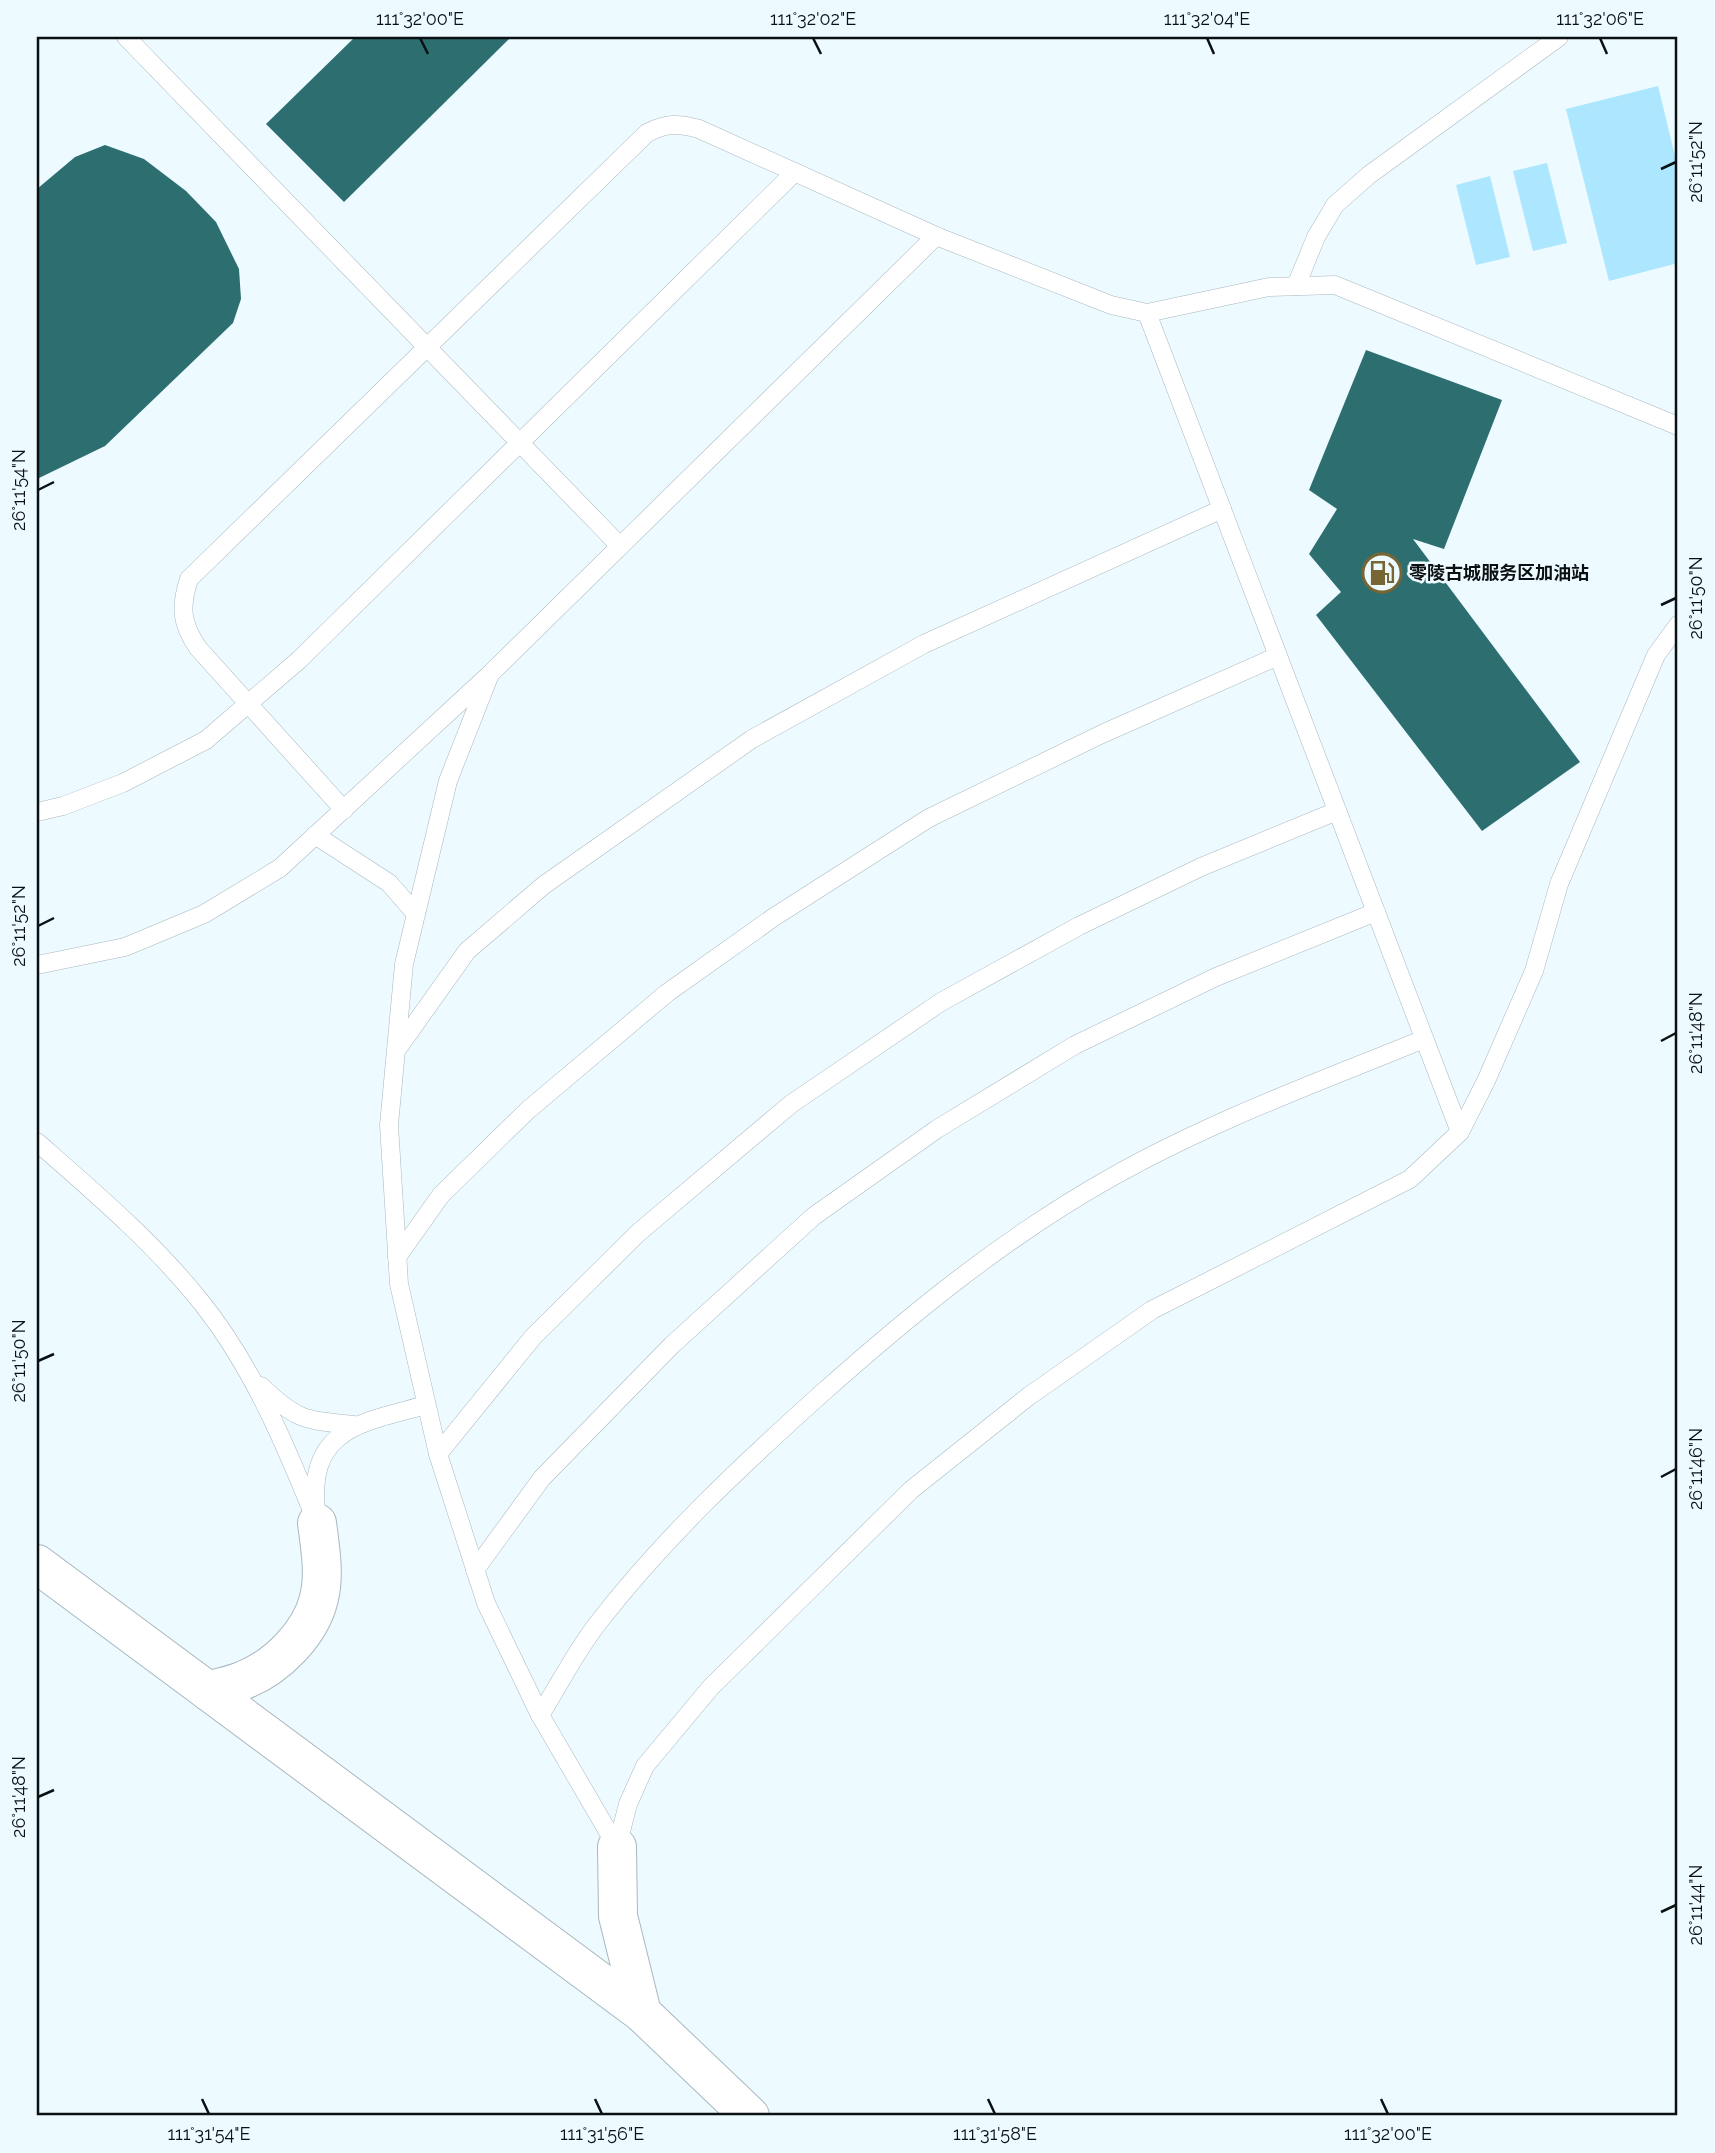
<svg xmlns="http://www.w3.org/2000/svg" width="1715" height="2153" font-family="Raleway,'Noto Sans SC',sans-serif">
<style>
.green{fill:#ace7ff}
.building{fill:#2d6f71}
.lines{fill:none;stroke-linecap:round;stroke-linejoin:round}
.service-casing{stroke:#a9b8bf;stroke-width:19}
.motorway-casing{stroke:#a9b8bf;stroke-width:40}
.service{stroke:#fff;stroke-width:18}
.motorway{stroke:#fff;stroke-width:38}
.ticks{fill:none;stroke:#0b1012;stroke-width:2.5}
.labels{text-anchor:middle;stroke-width:5;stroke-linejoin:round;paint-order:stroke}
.poi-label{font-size:18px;font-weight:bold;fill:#0b1012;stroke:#edfaff;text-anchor:start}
.neatline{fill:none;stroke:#0b1012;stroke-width:2.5}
.ticks-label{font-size:18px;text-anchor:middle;fill:#0b1012}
</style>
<rect width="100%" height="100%" fill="#edfaff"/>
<!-- green -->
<g class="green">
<path d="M1658,86L1678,168V263L1609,281L1566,109Z"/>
<path d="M1547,163L1567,243L1533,251L1513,171Z"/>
<path d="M1490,176L1510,257L1476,265L1456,185Z"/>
</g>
<!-- building -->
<g class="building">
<path d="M355,37H511L344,202L266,124Z"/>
<path d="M105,145L144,159L186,191L216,222L239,269L241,299L233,323L105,446L37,479V189L75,157Z"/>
<path d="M1366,350L1502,400L1444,549L1413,539L1580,762L1482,831L1316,615L1341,592L1309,554L1337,509L1309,490Z"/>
</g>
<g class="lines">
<!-- service casing -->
<g class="service-casing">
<g id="service">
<path d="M126,37L620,546"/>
<path d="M1296,286L1316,237L1335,205L1369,175L1559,37"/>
<path d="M1147,313L1460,1132"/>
<path d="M490,674L448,781L404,964L389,1125L399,1284L438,1454L486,1603L540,1715L617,1847"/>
<path d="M344,810L198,648C181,623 180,607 189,579L647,133C666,123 678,123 699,129L936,236L1111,305L1147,313L1269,287L1335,285L1678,426"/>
<path d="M37,812L63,806L123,783L206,740L299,660L795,172"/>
<path d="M315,835L389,883L416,914"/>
<path d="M37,965L125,947L204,914L280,868L490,674L936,236"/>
<path d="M398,1048L467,951L544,885L752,739L924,644L1222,509"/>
<path d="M37,1142C94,1192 153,1242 201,1302C253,1367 286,1446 317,1523"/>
<path d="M397,1257L441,1195L528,1110L667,993L774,917L929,818L1102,734L1278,656"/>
<path d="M261,1386C297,1421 305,1420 354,1425"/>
<path d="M438,1454L533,1337L638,1233L791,1104L941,1002L1079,926L1201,867L1337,811"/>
<path d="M316,1512C307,1428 361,1423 426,1405"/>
<path d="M475,1570L542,1478L672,1345L814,1216L937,1129L1075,1045L1216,977L1376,912"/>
<path d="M540,1715C559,1685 576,1651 598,1623C663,1539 741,1466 820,1395C911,1314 1005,1237 1112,1177C1211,1121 1319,1082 1424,1039"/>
<path d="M617,1847L628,1804L645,1766L711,1687L911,1490L1029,1396L1152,1310L1410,1179L1460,1132L1486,1081L1534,971L1559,884L1656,655L1678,625"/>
</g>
</g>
<!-- motorway casing -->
<g class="motorway-casing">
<g id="motorway">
<path d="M37,1564L642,2013L750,2116"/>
<path d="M208,1691C220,1687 233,1685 244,1680C277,1667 311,1633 319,1598C325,1574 320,1547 317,1523"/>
<path d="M617,1847L618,1916L642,2013"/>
</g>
</g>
<!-- service -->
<use href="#service" class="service"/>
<!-- motorway -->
<use href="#motorway" class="motorway"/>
</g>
<!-- ticks -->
<path class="ticks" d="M420,38L428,54M813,38L821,54M1207,38L1214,54M1600,38L1607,54M1661,169L1676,162M38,490L54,482M1661,605L1676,598M38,926L54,918M1661,1041L1676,1033M38,1361L54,1354M1661,1477L1676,1469M38,1797L54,1790M1661,1912L1676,1905M202,2099L209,2114M595,2099L602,2114M988,2099L995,2114M1381,2099L1388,2114"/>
<!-- icons -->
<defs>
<g id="fuel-ring" transform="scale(2.0125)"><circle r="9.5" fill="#edfaff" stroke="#786534" stroke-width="1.5"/><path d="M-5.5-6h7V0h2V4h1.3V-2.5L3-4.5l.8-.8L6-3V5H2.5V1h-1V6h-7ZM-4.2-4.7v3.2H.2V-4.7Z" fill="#786534"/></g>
</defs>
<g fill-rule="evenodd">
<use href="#fuel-ring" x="1382" y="573"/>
</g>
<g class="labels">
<!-- poi labels -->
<g class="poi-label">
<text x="1409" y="579">零陵古城服务区加油站</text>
</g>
</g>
<!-- border -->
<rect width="1715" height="2153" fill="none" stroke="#edfaff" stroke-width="77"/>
<rect x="38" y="38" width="1638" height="2076" class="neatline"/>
<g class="ticks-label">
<text x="420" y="25">111°32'00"E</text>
<text x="813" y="25">111°32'02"E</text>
<text x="1207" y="25">111°32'04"E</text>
<text x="1600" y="25">111°32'06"E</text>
<text transform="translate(1696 162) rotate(-90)" y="6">26°11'52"N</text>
<text transform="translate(19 490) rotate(-90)" y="6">26°11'54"N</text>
<text transform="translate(1696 598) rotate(-90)" y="6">26°11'50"N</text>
<text transform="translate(19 926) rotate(-90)" y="6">26°11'52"N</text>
<text transform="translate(1696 1033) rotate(-90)" y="6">26°11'48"N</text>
<text transform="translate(19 1361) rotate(-90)" y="6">26°11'50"N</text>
<text transform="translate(1696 1469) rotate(-90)" y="6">26°11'46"N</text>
<text transform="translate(19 1797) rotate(-90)" y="6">26°11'48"N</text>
<text transform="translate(1696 1905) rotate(-90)" y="6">26°11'44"N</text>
<text x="209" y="2140">111°31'54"E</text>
<text x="602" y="2140">111°31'56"E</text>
<text x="995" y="2140">111°31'58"E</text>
<text x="1388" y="2140">111°32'00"E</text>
</g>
</svg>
